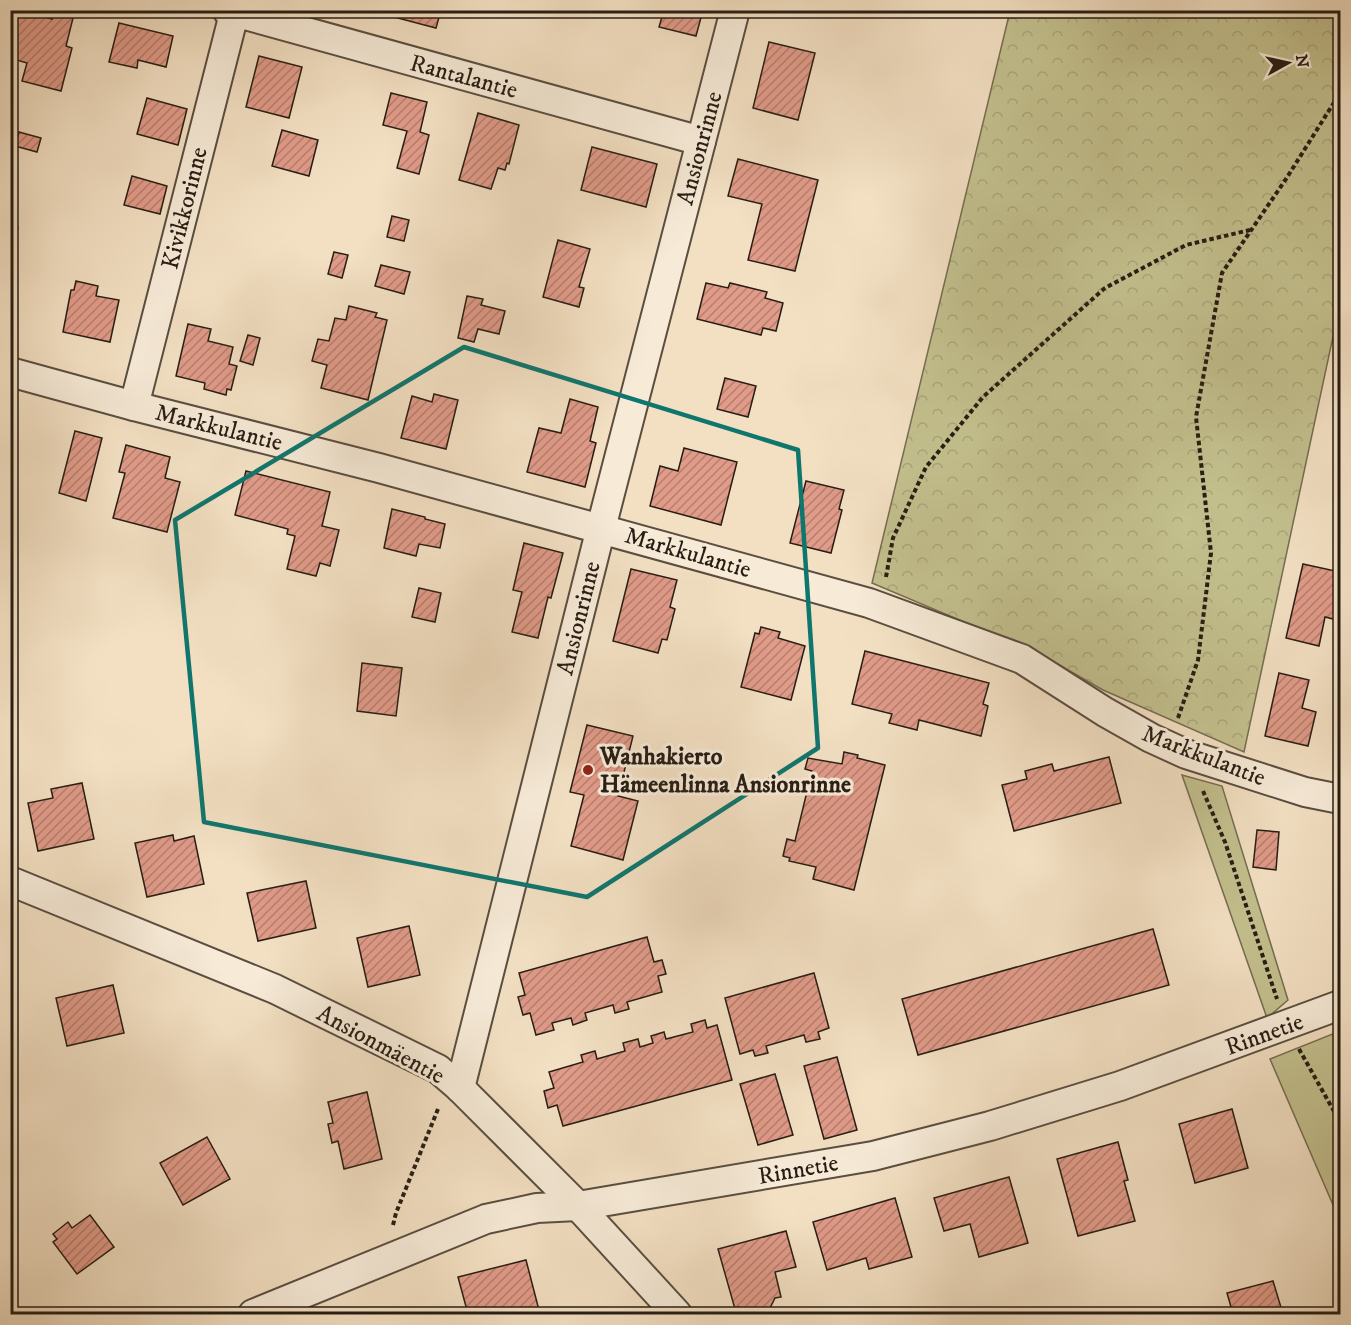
<svg xmlns="http://www.w3.org/2000/svg" width="1351" height="1325" font-family="'IM FELL DW Pica',serif">
<style>
.grass{fill:#c3c08e;stroke:#756e51;stroke-width:1.5}
.forest{fill:url(#forest-crowns);stroke:#756e51;stroke-width:1.5}
.building{fill:url(#building-hatch);stroke:#271d14;stroke-width:1.5}
.lines{fill:none;stroke-linecap:round;stroke-linejoin:round}
.minor-casing{stroke:#5a4e40;stroke-width:32}
.path{stroke:#271d14;stroke-width:4;stroke-dasharray:4.5 3;stroke-linecap:butt}
.minor{stroke:#f7ebd8;stroke-width:28}
.marked{fill:none;stroke:#0f766e;stroke-width:4.5;stroke-linejoin:round}
.poi-dot{fill:#8f2418;stroke:#f7ebd8;stroke-width:2}
.labels{text-anchor:middle;stroke-width:6;stroke-linejoin:round;paint-order:stroke}
.street-label{font-size:24px;fill:#271d14;stroke:#f7ebd8}
.poi-label{font-size:24px;font-weight:bold;fill:#271d14;stroke:#f7ebd8;text-anchor:start}
</style>
<defs>
<pattern id="forest-crowns" width="20" height="18" patternUnits="userSpaceOnUse" patternTransform="scale(1.5)"><rect width="20" height="18" fill="#c3c08e"/><path d="M2 6a3 3 0 1 1 6 0M12 15a3 3 0 1 1 6 0" fill="none" stroke="#a8a57a"/></pattern>
<pattern id="building-hatch" width="6" height="6" patternUnits="userSpaceOnUse" patternTransform="scale(1.5)"><rect width="6" height="6" fill="#e19b89"/><path d="M-1 1l2-2M0 6l6-6M5 7l2-2" fill="none" stroke="#b67e6f"/></pattern>
</defs>
<rect width="100%" height="100%" fill="#f3e0c3"/>
<filter id="stains"><feTurbulence type="fractalNoise" baseFrequency=".00333" numOctaves="4"/><feColorMatrix values="0 0 0 0 .2 0 0 0 0 .09 0 0 0 0 .02 0 0 0 .5 -.17"/></filter>
<radialGradient id="worn" r=".72"><stop offset=".6" stop-color="#630" stop-opacity="0"/><stop offset="1" stop-color="#630" stop-opacity=".3"/></radialGradient>
<!-- grass -->
<g class="grass">
<path d="M1182,775L1222,786L1288,1000L1267,1018Z"/>
<path d="M1340,1031V1221L1270,1059Z"/>
</g>
<!-- forest -->
<path class="forest" d="M1010,11H1340V304L1244,752L1103,690L1040,654L872,583Z"/>
<!-- building -->
<g class="building">
<path d="M13,10H20L52,19L54,10H75L66,46L72,48L61,91L22,81L27,63L10,58V20Z"/>
<path d="M391,10H441L436,28L390,16Z"/>
<path d="M664,10H703L696,36L659,27Z"/>
<path d="M119,23L173,36L166,67L138,60L137,68L109,62Z"/>
<path d="M769,42L815,53L798,120L753,108Z"/>
<path d="M259,56L302,67L289,118L246,107Z"/>
<path d="M391,93L427,102L420,132L429,135L419,174L397,168L407,131L383,125Z"/>
<path d="M147,98L187,109L178,145L137,134Z"/>
<path d="M478,113L519,125L509,164L507,163L505,170L498,168L491,189L459,180Z"/>
<path d="M282,130L318,140L309,176L272,166Z"/>
<path d="M19,132L41,138L37,152L15,146Z"/>
<path d="M592,147L657,164L646,207L581,190Z"/>
<path d="M738,159L818,180L795,271L748,260L762,204L728,196Z"/>
<path d="M132,176L167,186L160,214L124,205Z"/>
<path d="M392,216L409,220L404,241L387,237Z"/>
<path d="M10,227L18,228L10,256Z"/>
<path d="M558,240L590,249L579,287L584,288L579,307L543,297Z"/>
<path d="M334,252L348,255L342,278L328,274Z"/>
<path d="M381,265L410,272L404,294L375,286Z"/>
<path d="M76,281L98,286L96,296L119,300L110,342L63,332L71,290H74Z"/>
<path d="M706,283L728,288L730,283L767,292L765,298L783,303L776,331L763,328L761,335L697,319Z"/>
<path d="M467,296L483,299L481,305L505,311L499,334L478,329L474,342L458,338Z"/>
<path d="M349,306L377,313L375,317L387,320L368,400L321,388L327,365L312,361L318,339L329,341L335,318L346,320Z"/>
<path d="M188,324L211,329L208,341L233,347L229,364L237,366L231,390L227,389L226,395L204,389L205,383L176,376Z"/>
<path d="M248,335L260,338L253,365L240,361Z"/>
<path d="M725,378L756,386L748,417L717,409Z"/>
<path d="M434,394L458,400L446,449L401,438L412,396L432,402Z"/>
<path d="M570,399L598,407L590,441L596,443L585,487L527,472L539,428L561,433Z"/>
<path d="M75,431L102,438L86,501L59,493Z"/>
<path d="M126,445L170,457L165,478L180,482L167,532L113,518L125,473L119,472Z"/>
<path d="M684,448L737,462L721,525L650,506L660,466L678,471Z"/>
<path d="M246,471L330,492L322,526L339,530L330,566L320,563L316,576L287,569L295,536L287,534L288,529L235,515Z"/>
<path d="M806,481L844,490L839,509L842,510L831,553L790,543Z"/>
<path d="M392,509L425,517V519L445,524L440,548L419,544L416,556L384,548Z"/>
<path d="M524,543L563,553L551,598L548,597L538,638L512,632L522,592L513,590Z"/>
<path d="M1303,564L1340,572V603L1337,620L1325,617L1319,646L1286,638Z"/>
<path d="M631,569L677,580L670,607L675,609L667,640L662,639L658,653L613,641Z"/>
<path d="M419,588L441,593L435,622L412,617Z"/>
<path d="M761,627L780,632L778,638L805,646L791,700L741,687L755,633L759,634Z"/>
<path d="M865,651L989,683L983,704L988,706L981,736L919,720L917,730L889,723L892,714L852,704Z"/>
<path d="M362,663L402,668L396,716L357,711Z"/>
<path d="M1279,673L1309,680L1302,708L1316,712L1308,746L1265,736Z"/>
<path d="M587,725L633,736L618,796L638,801L623,860L571,846L584,795L570,792Z"/>
<path d="M844,752L858,755L857,758L885,765L854,890L813,879L816,867L789,861L790,858L783,856L787,839L795,841L812,771L805,769L808,758L842,764Z"/>
<path d="M1109,757L1121,803L1014,831L1002,785L1027,779L1025,771L1052,764L1054,771Z"/>
<path d="M82,783L94,839L38,851L28,803L53,798L51,789Z"/>
<path d="M1257,830L1279,832L1276,870L1253,867Z"/>
<path d="M173,835L174,841L194,836L204,884L147,897L135,843Z"/>
<path d="M306,881L316,928L258,941L247,893Z"/>
<path d="M409,926L420,975L368,987L357,938Z"/>
<path d="M1153,929L1169,985L918,1055L902,999Z"/>
<path d="M647,937L654,962L662,960L666,974L658,976L662,992L627,1002L629,1009L615,1013L613,1005L585,1013L587,1020L573,1025L571,1018L552,1023L554,1030L536,1035L530,1013L523,1015L518,997L525,995L519,973Z"/>
<path d="M814,973L829,1028L818,1032L820,1039L806,1042L804,1035L766,1046L768,1053L755,1056L753,1050L740,1054L725,998Z"/>
<path d="M113,985L124,1033L67,1046L56,998Z"/>
<path d="M705,1020L707,1028L717,1025L732,1080L563,1126L557,1105L548,1108L544,1091L554,1088L549,1072L583,1062L581,1055L595,1051L597,1059L625,1051L623,1043L638,1039L640,1047L653,1043L651,1036L664,1032L666,1039L693,1032L691,1024Z"/>
<path d="M837,1057L857,1130L824,1139L804,1066Z"/>
<path d="M775,1074L793,1135L758,1145L740,1084Z"/>
<path d="M367,1092L382,1159L344,1169L338,1141L332,1143L328,1124L333,1123L328,1102Z"/>
<path d="M1232,1109L1248,1168L1195,1183L1179,1124Z"/>
<path d="M207,1137L230,1179L183,1205L160,1163Z"/>
<path d="M1118,1142L1128,1180L1124,1181L1135,1221L1078,1236L1057,1159Z"/>
<path d="M1009,1177L1028,1243L979,1257L970,1224L944,1231L934,1198Z"/>
<path d="M895,1198L912,1257L869,1269L866,1258L827,1270L813,1222Z"/>
<path d="M90,1215L114,1247L77,1274L53,1242L57,1239L53,1234L68,1222L72,1228Z"/>
<path d="M786,1231L796,1267L775,1272L781,1297L775,1298L768,1312L746,1314L739,1307L735,1309L718,1249Z"/>
<path d="M526,1260L540,1314H468L458,1277Z"/>
<path d="M1273,1281L1283,1314H1233L1227,1293Z"/>
</g>
<g class="lines">
<!-- minor casing -->
<g class="minor-casing">
<g id="minor">
<path d="M227,10L701,141"/>
<path d="M10,372L134,406L379,468L869,603L1022,659L1105,712L1151,738L1186,754L1305,792L1340,799"/>
<path d="M134,406L235,10"/>
<path d="M10,881L275,989L438,1069L460,1088L578,1206L677,1314"/>
<path d="M460,1088L601,528L735,10"/>
<path d="M253,1314L486,1219L537,1208L578,1206L873,1156L990,1126L1120,1086L1340,1005"/>
</g>
</g>
<!-- path -->
<g class="path">
<path d="M886,577L893,538L926,467L983,397L1105,288L1186,245L1250,230"/>
<path d="M1178,718L1198,660L1211,553L1196,417L1222,273L1286,179L1340,93"/>
<path d="M1203,791L1225,842L1277,999"/>
<path d="M1299,1049L1340,1122"/>
<path d="M393,1225L396,1213L438,1109"/>
<path d="M1334,1314L1340,1283"/>
</g>
<!-- minor -->
<use href="#minor" class="minor"/>
</g>
<!-- marked area -->
<path class="marked" d="M464,347L798,450L818,748L587,897L204,822L175,520Z"/>
<!-- markers -->
<circle class="poi-dot" cx="588" cy="770" r="6"/>
<g class="labels">
<!-- street labels -->
<g class="street-label">
<text transform="translate(464 76) rotate(15)" y="8">Rantalantie</text>
<text transform="translate(699 148) rotate(-75)" y="8">Ansionrinne</text>
<text transform="translate(184 208) rotate(-76)" y="8">Kivikkorinne</text>
<text transform="translate(219 427) rotate(14)" y="8">Markkulantie</text>
<text transform="translate(688 552) rotate(16)" y="8">Markkulantie</text>
<text transform="translate(578 618) rotate(-76)" y="8">Ansionrinne</text>
<text transform="translate(1204 755) rotate(21)" y="8">Markkulantie</text>
<text transform="translate(1264 1034) rotate(-20)" y="8">Rinnetie</text>
<text transform="translate(381 1044) rotate(28)" y="8">Ansionmäentie</text>
<text transform="translate(798 1169) rotate(-10)" y="8">Rinnetie</text>
</g>
<!-- poi labels -->
<g class="poi-label">
<text x="600" y="764">Wanhakierto<tspan x="600" dy="28">Hämeenlinna Ansionrinne</tspan></text>
</g>
</g>
<!-- margin -->
<rect width="1351" height="1325" fill="none" stroke="#f3e0c3" stroke-width="36"/>
<rect x="12" y="12" width="1327" height="1301" fill="none" stroke="#271d14" stroke-width="3"/>
<rect x="18" y="18" width="1315" height="1289" fill="none" stroke="#271d14" stroke-width="1.5"/>
<!-- north arrow -->
<g transform="translate(1288 63) rotate(82)" stroke="#f7ebd8" stroke-width="4.5" paint-order="stroke">
<path d="M0-4.5L10 22L0 15L-10 22Z" fill="#271d14"/>
<text y="-9" font-size="16" font-weight="bold" text-anchor="middle" fill="#271d14">N</text>
</g>
<rect width="100%" height="100%" filter="url(#stains)"/>
<rect width="100%" height="100%" fill="url(#worn)"/>
</svg>
